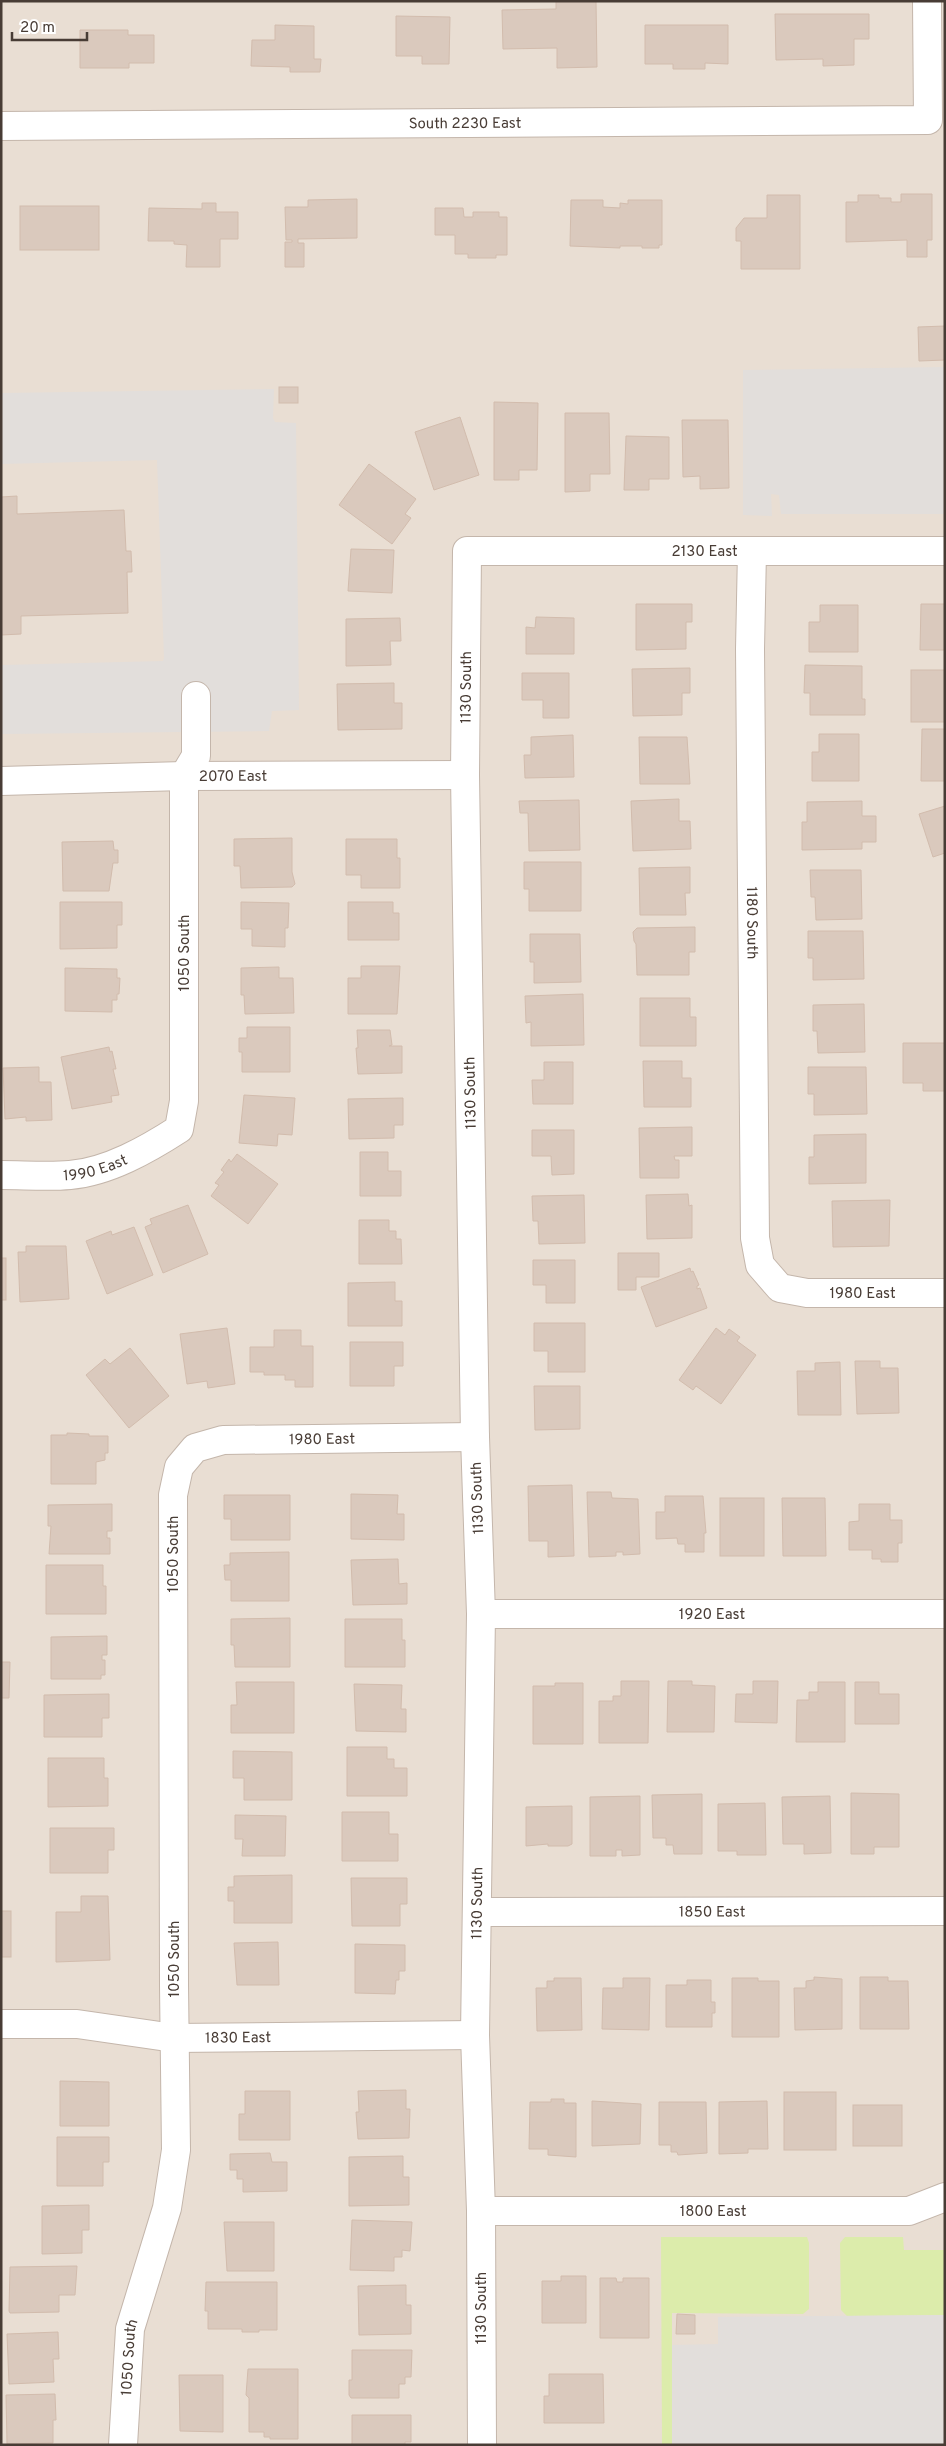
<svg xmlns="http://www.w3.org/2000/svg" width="946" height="2446" font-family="Overpass,sans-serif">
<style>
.residential{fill:#e9ded3}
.green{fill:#dcecab}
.parking{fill:#e2dedb}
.building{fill:#dac9bd;stroke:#d2bcad}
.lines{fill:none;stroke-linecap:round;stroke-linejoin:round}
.minor-casing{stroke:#c4b6ab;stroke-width:30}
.minor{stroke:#fff;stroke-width:28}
.labels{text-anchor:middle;stroke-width:4.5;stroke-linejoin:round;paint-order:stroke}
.street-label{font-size:15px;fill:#483c35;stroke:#fff}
</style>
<rect width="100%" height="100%" fill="#f4ede6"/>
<!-- residential -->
<rect class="residential" x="1" y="1" width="944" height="2444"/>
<!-- green -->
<g class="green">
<path d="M661,2237H807L809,2243V2309L803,2314L672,2313V2445H662Z"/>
<path d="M845,2237H903L904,2250H945V2315L847,2316L841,2310L840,2243Z"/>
</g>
<!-- parking -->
<g class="parking">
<path d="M945,367V514H781L779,495L771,494L772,516L743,515V370Z"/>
<path d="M274,389L273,418L275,422L296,423L299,710L272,711L269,731L1,734V665L163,661L164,658L157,460L1,464V393Z"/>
<path d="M945,2315V2445H672V2345L718,2344V2317Z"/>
</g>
<!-- building -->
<g class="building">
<path d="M556,1H596L597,67L557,68V48L503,49L502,10L556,9Z"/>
<path d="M775,14H869V39H854V65L823,66V59L776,60Z"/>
<path d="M396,16L450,17L449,64H422V56H396Z"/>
<path d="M275,25L314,26V59H321L320,72H290V67L251,66L252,40H275Z"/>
<path d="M645,25H728V64L705,63V69H673V64H645Z"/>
<path d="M80,30H128V35H154V63H129V68H80Z"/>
<path d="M901,194H932V240H927V257H907V240L846,242V202H858V195H879V198H891V202H901Z"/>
<path d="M767,195H800V269H741V241H736V228L744,218H767Z"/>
<path d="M357,199V238L298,239V243H304V267H285V242H292V240H286L285,207H308V200Z"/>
<path d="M571,200H603V207L620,208V203L628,204V200H662V245H659V248H642V246H620V248L570,246Z"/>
<path d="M202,203H216V212H238V239H220V267H186L187,245L174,244V241H148L149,208L202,209Z"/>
<rect x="20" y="206" width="79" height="44"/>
<path d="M435,208H463L464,217H473V212H499V217H507V255H496V258H468V254H455V235H435Z"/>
<path d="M945,326V360L919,361L918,327Z"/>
<rect x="279" y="387" width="19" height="16"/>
<path d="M494,402L538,403L537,470H519V480H494Z"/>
<path d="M565,413H609L610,474H590V491L565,492Z"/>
<path d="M460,417L479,475L434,490L415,432Z"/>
<path d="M682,420H728L729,488L700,489V476L683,477Z"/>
<path d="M626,436L669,437V479H649V490H624Z"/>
<path d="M369,464L416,499L405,514L411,518L392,544L339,505Z"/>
<path d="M17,496V514L124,510L126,551H131L132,572H127L128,613L21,616V634L1,635V497Z"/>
<path d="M351,549L394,550L392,593L348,591Z"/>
<path d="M636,604H692V622H686V649L636,650Z"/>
<path d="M921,604H945V650H920Z"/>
<path d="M820,605H858V652H809V622H820Z"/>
<path d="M536,617L574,618V654H526V627L535,628Z"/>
<path d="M400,618L401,641H390L391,665L346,666V619Z"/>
<path d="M805,665L862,666V699H865V715H810V693H804Z"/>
<path d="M690,668V693H682V715L633,716L632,669Z"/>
<rect x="911" y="670" width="34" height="52"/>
<path d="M522,673H569V718H543V700H522Z"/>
<path d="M394,683V703H402V729L338,730L337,684Z"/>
<path d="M922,729H945V781H921Z"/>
<path d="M819,734H859V781H812V752H819Z"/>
<path d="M573,735L574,777L525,778L524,755H531V737Z"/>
<path d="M639,737H687L690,784H640Z"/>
<path d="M679,799V821H690L691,849L633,851L631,801Z"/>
<path d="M579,800L580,850L529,851L528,813H520L519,801Z"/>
<path d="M862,801V816H876V842H862V849L802,850V822H807V802Z"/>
<path d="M945,806V853L933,857L919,814Z"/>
<path d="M292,838V872L295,884L292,887L241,888L240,866H234V839Z"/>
<path d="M346,839H397V858H400V888H361V875H346Z"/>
<path d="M113,841L114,850H118V863H113L109,891H63L62,842Z"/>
<path d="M524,862H581V911H529V889H524Z"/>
<path d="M690,867V893H685L686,915H640L639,868Z"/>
<path d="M810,870H861L862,919L816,920L815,897H811Z"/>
<path d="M60,902H122V925H117V948L60,949Z"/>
<path d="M241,902L289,903L288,928H285V947L252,946V929H241Z"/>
<path d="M348,902H393V913H399V940H348Z"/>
<path d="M695,927V952H689V975H637L636,944L634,941L633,932L637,928Z"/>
<path d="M808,931H863L864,979L813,980V958H808Z"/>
<path d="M530,934H580L581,982L534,983V962H530Z"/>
<path d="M361,966H400L397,1014H348V978H361Z"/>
<path d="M279,967V978H293L294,1013L245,1014L244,995H241V968Z"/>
<path d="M65,968L117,969V978H120L119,994H117V1000H112V1012L65,1011Z"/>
<path d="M583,994L584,1045L531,1046V1022L526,1023L525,996Z"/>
<path d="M640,998H690V1017H696V1046H640Z"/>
<path d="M864,1004L865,1052L818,1053L817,1031H813V1005Z"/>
<path d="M247,1027H290V1072H242V1052H239V1038H247Z"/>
<path d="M357,1030H390L392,1045L389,1046H402V1073L358,1074L356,1048H358Z"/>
<path d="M903,1043H945V1091H923V1083H903Z"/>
<path d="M109,1047L110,1052L112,1051L116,1069H113L119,1095L111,1096L112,1102L72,1109L61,1057Z"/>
<path d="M643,1061H682V1078H691V1107H644Z"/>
<path d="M544,1062H573V1104H533L532,1080H544Z"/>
<path d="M39,1067V1082H51L52,1120L26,1121V1117L5,1119L3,1068Z"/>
<path d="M808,1067H866L867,1114L814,1115V1094H808Z"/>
<path d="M244,1095L295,1098L292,1135L278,1134L277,1146L239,1143Z"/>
<path d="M403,1098V1125H394V1138L349,1139L348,1099Z"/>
<path d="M692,1127V1156H674L675,1160H679V1178H640L639,1128Z"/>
<path d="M532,1130H574V1174L552,1175L551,1156H532Z"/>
<path d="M866,1134V1183L809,1184V1157H814V1135Z"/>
<path d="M360,1152H388V1171H401V1196H360Z"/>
<path d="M237,1154L278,1184L248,1224L211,1196L219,1185L215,1183L224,1172L221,1170L229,1159L231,1162Z"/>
<path d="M688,1194L689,1206L692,1205V1238L647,1239L646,1195Z"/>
<path d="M584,1195L585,1243L539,1244L538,1221H533L532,1196Z"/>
<path d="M890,1200L889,1246L833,1247L832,1201Z"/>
<path d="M188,1205L208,1254L163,1273L145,1227L152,1224L150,1219Z"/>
<path d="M359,1220H389V1231H396V1239H401L402,1264H359Z"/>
<path d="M134,1227L153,1275L107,1294L86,1241L111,1231L112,1235Z"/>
<path d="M26,1246H66L69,1299L20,1302L18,1252H26Z"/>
<path d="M618,1253H659V1277H636V1290H618Z"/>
<rect x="1" y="1258" width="5" height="42"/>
<path d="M533,1260H575V1303H546V1285H533Z"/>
<path d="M690,1268L691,1272L693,1271L699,1285L697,1286V1289L700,1288L707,1308L656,1327L641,1287Z"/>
<path d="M395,1282V1301H402V1326H348V1283Z"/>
<path d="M534,1323H585V1372H548V1351H534Z"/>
<path d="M227,1328L235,1384L208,1388L207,1381L187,1384L180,1334Z"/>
<path d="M716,1328L725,1335L729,1329L740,1337L737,1341L756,1355L721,1404L696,1386L693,1390L679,1380Z"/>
<path d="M274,1330H301V1346H313V1387H295V1380H285V1375H264V1372H250V1347H274Z"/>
<path d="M350,1342H403V1366H394V1386H350Z"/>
<path d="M130,1348L169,1396L129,1428L86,1375L105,1359L110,1364Z"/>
<path d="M855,1361H880V1368H898L899,1413L857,1414Z"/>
<path d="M840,1362L841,1415H798L797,1371H815V1363Z"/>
<path d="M534,1386H580V1429L535,1430Z"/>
<path d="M67,1433L89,1434V1436H108V1453H105V1460L96,1462V1484H51V1435H67Z"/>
<path d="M572,1485L574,1556L548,1557V1541H529L528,1486Z"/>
<path d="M587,1492H611L612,1498L638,1499L640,1554L623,1555V1552H616V1556L589,1557Z"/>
<path d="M351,1494L398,1495L397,1514H404V1540L351,1539Z"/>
<path d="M224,1495H290V1540H231V1519H224Z"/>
<path d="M665,1496H703L706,1533H704V1552H685V1544H678L677,1538L656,1539V1512H665Z"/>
<rect x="720" y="1498" width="44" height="58"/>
<path d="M782,1498H825L826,1556H783Z"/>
<path d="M112,1504V1531H107V1538H110V1554H49L51,1526H48V1505Z"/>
<path d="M859,1504H890V1520H902V1543H898V1562H881V1559H872V1550H849V1522L859,1521Z"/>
<path d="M289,1552V1601H231V1580H225L224,1565H230V1553Z"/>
<path d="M398,1559L399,1584L407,1583V1604L353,1605L351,1560Z"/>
<path d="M46,1565H103V1586H106V1614H46Z"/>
<path d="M290,1618V1667H235L234,1645H231V1619Z"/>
<path d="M345,1619H402V1640H405V1667H345Z"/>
<path d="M107,1636V1655H102V1660H105V1675H101V1679H51V1637Z"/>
<path d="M1,1662H10L9,1698H1Z"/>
<path d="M621,1681H649L648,1743H599V1701H613V1696H621Z"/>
<path d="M668,1681H692V1685L715,1686L714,1732H667Z"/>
<path d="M753,1681H778L777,1723L735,1722L736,1694H753Z"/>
<path d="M236,1682H294V1733H231V1705H237Z"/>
<path d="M818,1682H845V1742H796L797,1700H809V1692H818Z"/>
<path d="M855,1682H879V1694H899V1724H855Z"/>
<path d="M555,1683H583V1744H533V1686H555Z"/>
<path d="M354,1684L402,1685L401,1709H406V1732L356,1731Z"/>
<path d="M109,1694V1718H102V1737H44V1695Z"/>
<path d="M347,1747H387V1759H394V1768H407V1796H347Z"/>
<path d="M233,1751L292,1752V1800H244V1778H233Z"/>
<path d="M48,1758H104V1778H108V1806L48,1807Z"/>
<path d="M851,1793L899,1794V1847H874V1854H851Z"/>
<path d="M702,1794V1854H674L673,1845H666V1838H653L652,1795Z"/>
<path d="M640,1796V1855L622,1856V1850H616V1856H590V1797Z"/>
<path d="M830,1796L831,1853L804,1854V1844H783L782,1797Z"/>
<path d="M765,1803L766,1855H737V1851H718V1804Z"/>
<path d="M572,1806V1844L568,1846H548V1844L526,1846V1807Z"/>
<path d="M342,1812H389V1834H398V1861H342Z"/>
<path d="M235,1815L286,1816L285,1856H242L243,1839H235Z"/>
<path d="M50,1828H114V1850H108V1873H50Z"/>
<path d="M292,1875V1923H234V1901H228V1887H234V1876Z"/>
<path d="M351,1878H407V1904H400V1926H352Z"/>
<path d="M81,1896H108L110,1960L56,1962V1912H81Z"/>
<rect x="1" y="1911" width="10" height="46"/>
<path d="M278,1942L279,1985H237L234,1943Z"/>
<path d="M355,1944L405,1945V1971H399V1980H396L395,1994L355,1993Z"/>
<path d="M814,1977L842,1979V2029L795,2030L794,1988H806V1981L814,1980Z"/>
<path d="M860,1977H888V1981H908L909,2029H860Z"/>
<path d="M554,1978H581L582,2030L537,2031L536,1988H547V1981H554Z"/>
<path d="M623,1978H650L649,2030L602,2029L603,1988H623Z"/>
<path d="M732,1978H758V1981H779V2037H732Z"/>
<path d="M687,1980H711V2002H715V2013H712V2027H666V1985H687Z"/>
<path d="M60,2081L109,2082V2126H60Z"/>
<path d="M406,2090V2109H410L409,2138L358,2139L356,2112H359L358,2091Z"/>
<path d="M245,2091H290V2140H239V2114H245Z"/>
<rect x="784" y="2092" width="52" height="58"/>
<path d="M551,2099H564V2103H576V2157L548,2155V2149H529L530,2102H551Z"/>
<path d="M592,2101L641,2104L640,2144L592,2146Z"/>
<path d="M767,2101L768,2149H748V2153L719,2154V2102Z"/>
<path d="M659,2102H706L707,2153L678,2155L677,2152H671V2145H659Z"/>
<rect x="853" y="2105" width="49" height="41"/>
<path d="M57,2137H109V2162H103V2186H57Z"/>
<path d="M270,2153L272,2162H287V2191L243,2192V2179H237V2170H230V2154Z"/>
<path d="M403,2156V2177H409V2205L349,2206V2157Z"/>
<path d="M89,2205V2230H82V2253L42,2254V2206Z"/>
<path d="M352,2220L412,2222L410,2251L402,2250V2257H394V2271L350,2270Z"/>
<path d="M224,2222H274V2271H227Z"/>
<path d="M77,2266L75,2295H59V2312L10,2313L9,2311L10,2267Z"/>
<path d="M561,2276H586V2323H542V2281H561Z"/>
<path d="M600,2278H616L617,2282H623V2278H649V2338H600Z"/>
<path d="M206,2282H277V2330H259V2332H242V2329H208V2311H205Z"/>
<path d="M406,2285V2305H411V2334L359,2335L358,2286Z"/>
<path d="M677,2314L695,2315V2334H676Z"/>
<path d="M58,2332L59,2359H53L54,2382L9,2384L7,2334Z"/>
<path d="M352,2350H412L411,2377H405V2384H399V2398H351L349,2395V2380H352Z"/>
<path d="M248,2369H298V2439H270V2437H264V2432H249V2398L246,2395Z"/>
<path d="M549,2374H603L604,2423H544V2396H549Z"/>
<path d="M179,2375H223V2432L180,2431Z"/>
<path d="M55,2394L56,2420H53V2443L7,2444L6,2395Z"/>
<path d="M352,2415H411V2442H405V2445H349L352,2444Z"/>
</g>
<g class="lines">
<!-- minor casing -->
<g class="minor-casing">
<g id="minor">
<path id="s1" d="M1,126L928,120L927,1"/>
<path id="s2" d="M752,551L750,649L755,1238L760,1265L780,1288L807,1293H945"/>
<path id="s3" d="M1,781L184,776L465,775"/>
<path id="s4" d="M1,1175C24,1175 48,1177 70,1175C108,1172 148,1149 179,1129L184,1101V776L196,756V696"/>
<path id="s5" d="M481,1614H945"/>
<path id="s6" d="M478,1912L945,1911"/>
<path id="s7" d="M1,2024H77L174,2038L475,2035"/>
<path id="s8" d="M481,2211H909L945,2197"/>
<path id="s9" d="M123,2445L130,2329L167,2208L176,2150L174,1985L173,1495L179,1467L195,1448L223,1440L475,1437"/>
<path id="s10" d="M482,2445L481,2211L475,2035L481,1614L475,1437L465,775L467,551H945"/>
</g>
</g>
<!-- minor -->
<use href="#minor" class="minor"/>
</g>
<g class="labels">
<!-- street labels -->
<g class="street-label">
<text dy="5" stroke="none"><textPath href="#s1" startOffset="464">South 2230 East</textPath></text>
<text dy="5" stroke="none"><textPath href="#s10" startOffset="2132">2130 East</textPath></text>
<text dy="5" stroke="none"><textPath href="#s10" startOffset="1758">1130 South</textPath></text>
<text dy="5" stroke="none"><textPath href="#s3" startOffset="232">2070 East</textPath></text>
<text dy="5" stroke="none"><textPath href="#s2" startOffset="372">1180 South</textPath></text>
<text transform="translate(184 953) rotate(-90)" y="5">1050 South</text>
<text transform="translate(470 1093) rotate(-91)" y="5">1130 South</text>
<text dy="5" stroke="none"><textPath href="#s4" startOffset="95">1990 East</textPath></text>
<text dy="5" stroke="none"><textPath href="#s2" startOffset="828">1980 East</textPath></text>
<text dy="5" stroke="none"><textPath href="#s9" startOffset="1138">1980 East</textPath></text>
<text transform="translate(477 1498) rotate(-92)" y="5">1130 South</text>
<text transform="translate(173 1554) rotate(-90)" y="5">1050 South</text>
<text dy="5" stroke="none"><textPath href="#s5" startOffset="231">1920 East</textPath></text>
<text dy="5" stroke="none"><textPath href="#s10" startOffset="542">1130 South</textPath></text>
<text dy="5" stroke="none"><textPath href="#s6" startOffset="234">1850 East</textPath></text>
<text transform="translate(174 1959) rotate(-90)" y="5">1050 South</text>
<text dy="5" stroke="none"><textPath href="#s7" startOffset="238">1830 East</textPath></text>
<text dy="5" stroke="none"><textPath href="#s8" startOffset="232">1800 East</textPath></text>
<text transform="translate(481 2308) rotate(-90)" y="5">1130 South</text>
<text dy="5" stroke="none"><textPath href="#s9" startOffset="88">1050 South</textPath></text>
</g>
</g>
<!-- border -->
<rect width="946" height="2446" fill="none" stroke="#483c35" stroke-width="5"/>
<!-- scale -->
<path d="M12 32v8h75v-8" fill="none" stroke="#483c35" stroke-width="2.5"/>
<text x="20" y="32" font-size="15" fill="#483c35" stroke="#ffffff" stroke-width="4" paint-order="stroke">20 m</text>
</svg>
